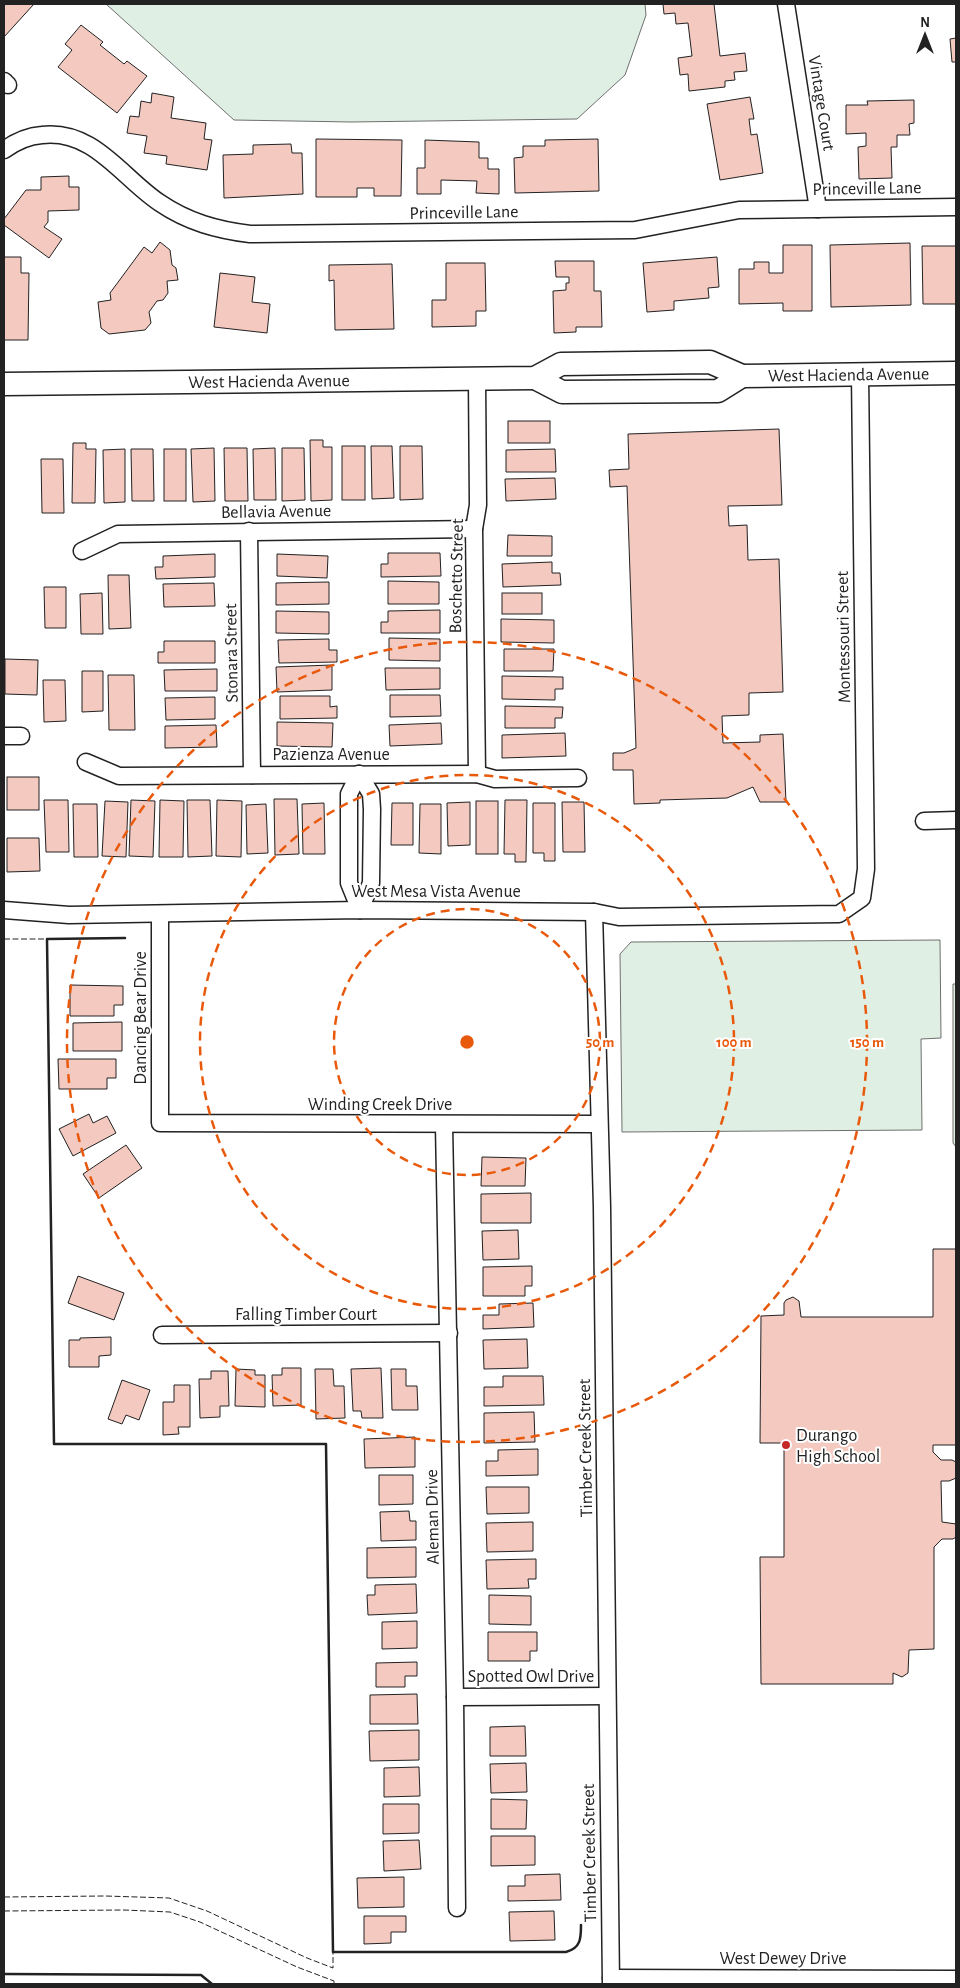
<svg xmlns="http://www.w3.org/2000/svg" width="960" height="1988" font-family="'Alegreya Sans',sans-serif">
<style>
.green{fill:#e0efe3;stroke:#6f6f6f}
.building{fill:#f3c9c0;stroke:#222}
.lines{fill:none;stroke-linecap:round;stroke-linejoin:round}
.minor-casing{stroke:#222;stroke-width:19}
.secondary-casing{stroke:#222;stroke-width:25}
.minor{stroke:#fff;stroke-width:16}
.secondary{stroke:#fff;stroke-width:22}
.fence{stroke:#222;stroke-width:1;stroke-dasharray:6 2.5;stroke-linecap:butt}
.wall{stroke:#222;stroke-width:2.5}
.ring{fill:none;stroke:#e8590c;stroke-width:2.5;stroke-dasharray:9 6}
.poi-dot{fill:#c62828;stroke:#fff;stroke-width:2}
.labels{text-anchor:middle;stroke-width:4;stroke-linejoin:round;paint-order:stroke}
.street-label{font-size:18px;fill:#222;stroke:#fff}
.poi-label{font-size:18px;fill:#222;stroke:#fff;text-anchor:start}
.centre{fill:#e8590c;stroke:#fff;stroke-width:2.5}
.ring-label{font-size:15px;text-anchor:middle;font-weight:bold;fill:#e8590c;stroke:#fff;stroke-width:4;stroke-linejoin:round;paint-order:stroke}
</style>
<rect width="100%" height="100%" fill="#fff"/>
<!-- green -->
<g class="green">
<path d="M106,4H645L646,15L625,75L577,119L351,122L234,120Z"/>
<path d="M940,940L941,1038L921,1039L922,1130L622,1132L620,954L631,942Z"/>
<path d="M953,984H956V1147L953,1143Z"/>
</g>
<!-- building -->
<g class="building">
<path d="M4,4H34L4,37Z"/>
<path d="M663,4H714L720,56L745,53L747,71L734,72L735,80L725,81V87L689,91L688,74L680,75L678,58L692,56L688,23L676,24L675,13L664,14Z"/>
<path d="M81,25L103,42L100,45L124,64L127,61L147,76L117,113L58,67L72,50L65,44Z"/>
<path d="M956,38V62H952L950,39Z"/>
<path d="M152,93L174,97L171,118L206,123L204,139L212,140L207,170L166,164L167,156L144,153L147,136L127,133L130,116L139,117L141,101L151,103Z"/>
<path d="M750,97L754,119H749L751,135L757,134L763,173L720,180L707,104Z"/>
<path d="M914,100V123L909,124L910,135H897V147H891L892,178L859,179L858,147L866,146V133L846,134V105H868L867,101Z"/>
<path d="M316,139L402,140L401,196H374V188H357V197H316Z"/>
<path d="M598,139L599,191L515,193L514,158L523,157V146H545V140Z"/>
<path d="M425,140L479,142V158H488V169H499V194L476,193L477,181L441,180V194H417V168H425Z"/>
<path d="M291,144L292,153H302L303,194L224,198L223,155L253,154V145Z"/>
<path d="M69,176V187H79V210L48,211V222L44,227L62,239L49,258L4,225V219L26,190H41V177Z"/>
<path d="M160,242L170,250L172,265L176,268L178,280L167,281L168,293L163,300L157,301L149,312L151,323L145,330L109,334L101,328L98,302L111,300L110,293L144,247L152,253Z"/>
<path d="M910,243L911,305L831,307L830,245Z"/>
<path d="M783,245H812V311H783V303L739,304V269H754V262H769V273H783Z"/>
<path d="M922,246H956V304H923Z"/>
<path d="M4,257H21V273H29L28,340H4Z"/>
<path d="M717,257L719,287L708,288L709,298L674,301V310L647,312L643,263Z"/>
<path d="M555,261H594V291H601L602,327H576V332L554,333L553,291L566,290V283H569V277H556Z"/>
<path d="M446,263H485L486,311H476V326L432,327V300H446Z"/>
<path d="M392,264L394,329L335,330L334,280L329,281V265Z"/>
<path d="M220,273L255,277L252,302L270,304L267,333L214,327Z"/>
<rect x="508" y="421" width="42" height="22"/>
<path d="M779,429L782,505L728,506L729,526L747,525L748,560L779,559L783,692L749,693V715L722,716L723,743L760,742V735L783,734L786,802H760L753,787L727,798L660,800V803L634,804L633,770H613V753H624L636,748L627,486L610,487L609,470L629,469L628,434Z"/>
<path d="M310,440H323V447H332V500L311,501Z"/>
<path d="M73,443H86V449H96L95,503H72Z"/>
<rect x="342" y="446" width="23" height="54"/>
<path d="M371,446H392L394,498L372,499Z"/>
<path d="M400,446H422L423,499L400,500Z"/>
<path d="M214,448L215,501L193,502L191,449Z"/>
<path d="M224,448H247L248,501H225Z"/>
<path d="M275,448L276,500H254L253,449Z"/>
<path d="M282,448H304L305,500L282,501Z"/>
<path d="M125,449V502L104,503L103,450Z"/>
<path d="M131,449H153L154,501H132Z"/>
<rect x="164" y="449" width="22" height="52"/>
<path d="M555,449L556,472H506V450Z"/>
<path d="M41,459H63L64,513H42Z"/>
<path d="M555,478L556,499L506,501L505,479Z"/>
<path d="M508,535L552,536V556H507Z"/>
<path d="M388,553H440L441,576L381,577V564H388Z"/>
<path d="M215,554V577L156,579L155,567H163V556Z"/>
<path d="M277,554L328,556L327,578L277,576Z"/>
<path d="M552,562V573H560L561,585L503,587L502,564Z"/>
<path d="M108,575H129L131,628L109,629Z"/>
<path d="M388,581L439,582V604H388Z"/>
<path d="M329,582V604L276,605V583Z"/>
<path d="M214,583L215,606L164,607L163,584Z"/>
<path d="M44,587H66V628H45Z"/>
<path d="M102,593L103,634H81L80,594Z"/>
<rect x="502" y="593" width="40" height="21"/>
<path d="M440,610V633H381V622H388V611Z"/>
<path d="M276,611L329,612V634L276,633Z"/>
<path d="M501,619L554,620V643L501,642Z"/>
<path d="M389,638L440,639V661L389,660Z"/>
<path d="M329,639V650H337V662L279,663L278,640Z"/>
<path d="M164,641H215V663H158V652H164Z"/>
<path d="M504,649H554L553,671H504Z"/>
<path d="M5,659L38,660L37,695L5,694Z"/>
<path d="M332,665V690L277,692L276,667Z"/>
<path d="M385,668H440V689L386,690Z"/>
<path d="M217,669V691H165L164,670Z"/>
<path d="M82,671H103V711L82,712Z"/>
<path d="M108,675H134L135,730H109Z"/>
<path d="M502,676L563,677V689H555V700L502,699Z"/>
<path d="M43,680H65L66,721L44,722Z"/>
<path d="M390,695H440L441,716L390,717Z"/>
<path d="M280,696H330V707L337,706V718L280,719Z"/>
<path d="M215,697V719L166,720L165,698Z"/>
<path d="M505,706L563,707L562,718H555V728H505Z"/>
<path d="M277,722L333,723L332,747L277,746Z"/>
<path d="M441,723L442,744L390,746L389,725Z"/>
<path d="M216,725L217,747L165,748V726Z"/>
<path d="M565,733L566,756L502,758V735Z"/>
<rect x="7" y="777" width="32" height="33"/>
<path d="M274,799H297L299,854L275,855Z"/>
<path d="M44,800H68L69,852H46Z"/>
<path d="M131,800L155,801L153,857L129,856Z"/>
<path d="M160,800L184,801L183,857H159Z"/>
<path d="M187,800H210L212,856L188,857Z"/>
<path d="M217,800L242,801L241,857L216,856Z"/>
<path d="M505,800H527L526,862H515V854H504Z"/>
<path d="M105,801L128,802L126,857L102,856Z"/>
<rect x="476" y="801" width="22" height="53"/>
<path d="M470,802V845L448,846L447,803Z"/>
<path d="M562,802H584L585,852H563Z"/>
<path d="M324,803L325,854H303L302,804Z"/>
<path d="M392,803H413V845H391Z"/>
<path d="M533,803H555V861H544V853H533Z"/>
<path d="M73,804H97L98,857H74Z"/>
<path d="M266,804L268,853L247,854L246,805Z"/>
<path d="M420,804H441V854L419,853Z"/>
<path d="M7,838H39L40,871L7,872Z"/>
<path d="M70,985L123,986V1005H114V1016H70Z"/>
<path d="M122,1022V1051H73V1023Z"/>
<path d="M58,1059H116V1078H107V1089H59Z"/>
<path d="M89,1114L93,1123L107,1116L116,1133L73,1156L59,1129Z"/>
<path d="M126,1145L142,1168L99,1198L83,1174Z"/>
<path d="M482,1157L526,1158L525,1186H481Z"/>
<path d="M531,1193V1223H481V1194Z"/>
<path d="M518,1230L519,1259L483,1260L482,1231Z"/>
<path d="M933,1249H956V1445H933V1452L941,1460H952L956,1462V1478L949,1481H941L942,1522L956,1524V1537L953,1539H942L934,1547V1649L909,1650L908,1673L902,1677L893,1673V1684H761L760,1557H784V1443H760L761,1316L784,1315V1303L786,1300L793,1297L799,1301L801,1317H933Z"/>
<path d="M532,1266V1286H525V1296H483V1267Z"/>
<path d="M78,1276L124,1293L114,1320L68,1303Z"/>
<path d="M533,1303L534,1327L483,1329V1315H499V1304Z"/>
<path d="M111,1337V1355L99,1356V1367H69V1340H80V1338Z"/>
<path d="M527,1339L528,1368L484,1369L483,1340Z"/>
<path d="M282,1368H301V1405L273,1406L272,1375H282Z"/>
<path d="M381,1368L383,1418H362L361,1411H353L351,1369Z"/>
<path d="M236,1369L255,1370V1375H265V1407L235,1406Z"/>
<path d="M315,1369H333L334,1386H344L345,1418L316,1419Z"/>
<path d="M391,1369H406V1386H417L418,1410H392Z"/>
<path d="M211,1371H228L229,1406H220V1417L200,1418L199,1379H211Z"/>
<path d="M503,1376H543L544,1405L484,1406V1387H503Z"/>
<path d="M122,1380L150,1390L139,1420L126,1415L122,1424L108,1419Z"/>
<path d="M174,1385H190V1427H178L179,1434L163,1435V1402H174Z"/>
<path d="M534,1412L535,1442L484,1443V1413Z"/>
<path d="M415,1437V1467L365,1468L364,1439Z"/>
<path d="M538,1449V1475L486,1476V1461H498V1450Z"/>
<path d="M379,1475H413V1504L379,1505Z"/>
<path d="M486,1487H529V1513L487,1514Z"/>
<path d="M409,1511L410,1521H416V1540L381,1541L380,1512Z"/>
<path d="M533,1522V1551L487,1552L486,1523Z"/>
<path d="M416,1547V1577L367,1578V1548Z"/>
<path d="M536,1559V1579H528L529,1588L487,1589L486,1560Z"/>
<path d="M416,1584L417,1613L368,1615L367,1595H375V1585Z"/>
<path d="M489,1595L531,1596V1625L489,1624Z"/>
<path d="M417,1621V1648L382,1649V1622Z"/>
<path d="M488,1632H537V1651H530V1661H488Z"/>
<path d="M417,1662V1676H405V1687H376V1663Z"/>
<path d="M417,1694L418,1724H370V1695Z"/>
<path d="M525,1726L526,1756H490V1727Z"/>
<path d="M419,1730V1760L370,1761L369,1731Z"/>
<path d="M526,1763L527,1792L491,1793L490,1764Z"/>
<path d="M419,1767L420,1796L384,1797V1768Z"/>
<path d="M491,1799L527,1800L526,1829H491Z"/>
<path d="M383,1804H419V1833L383,1834Z"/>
<path d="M491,1836H535V1865L491,1866Z"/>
<path d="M419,1840L421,1869L384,1871L383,1841Z"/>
<path d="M560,1874L561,1900L508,1901V1886H525V1875Z"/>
<path d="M404,1877V1907L358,1908L357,1878Z"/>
<path d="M554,1911L555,1940L510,1941L509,1912Z"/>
<path d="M364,1916H406V1932H391V1943L364,1944Z"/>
</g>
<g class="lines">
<!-- minor casing -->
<g class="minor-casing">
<g id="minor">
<path d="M786,4L818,209"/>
<path d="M4,81L8,85"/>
<path d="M4,150C15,142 28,136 42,135C94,129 122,178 160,203C188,222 217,230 250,234L635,230L739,210L956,207"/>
<path d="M249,531L252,775"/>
<path d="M82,551L118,534L474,529"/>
<path d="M4,736H21"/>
<path d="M86,762L119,776L477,774L495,779L578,778"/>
<path d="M359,774L371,794L372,809L371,883L360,910"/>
<path d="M359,774L349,794V883L360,910"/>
<path d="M477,774L474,529L478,505L477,379"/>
<path d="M924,821L956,820"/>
<path d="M4,910L69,915L360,910L594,912L619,917L839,914L862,898L866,869L860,374"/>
<path d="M594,912L602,1207L611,1984"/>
<path d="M160,914V1123L599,1124"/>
<path d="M444,1125L455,1697L457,1908"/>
<path d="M162,1335L449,1333"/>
<path d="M455,1697L607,1696"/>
<path d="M611,1978L956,1979"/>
</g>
</g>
<!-- secondary casing -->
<g class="secondary-casing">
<g id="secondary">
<path d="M535,378L562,392L718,391L742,376"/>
<path id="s1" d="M4,384L535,378L561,364L710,362L742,376L956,373"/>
</g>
</g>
<!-- minor -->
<use href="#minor" class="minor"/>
<!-- secondary -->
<use href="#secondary" class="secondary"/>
<!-- fence -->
<g class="fence">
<path d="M4,939H47"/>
<path d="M4,1897L105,1896L169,1898L207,1911L307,1958L333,1968V1952"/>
<path d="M4,1911L124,1910L170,1912L200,1922L297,1967L334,1981V1984"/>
</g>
<!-- wall -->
<g class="wall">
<path d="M125,938L47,939L54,1444H326L333,1952H566C581,1948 581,1938 581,1925"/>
<path d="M4,1974L201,1975L212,1984"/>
</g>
</g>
<!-- distance rings -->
<g class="ring">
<circle cx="467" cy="1042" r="133"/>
<circle cx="467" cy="1042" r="267"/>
<circle cx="467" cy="1042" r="400"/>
</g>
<!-- markers -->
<circle class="poi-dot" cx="786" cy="1445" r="5"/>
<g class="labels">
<!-- street labels -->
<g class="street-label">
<text transform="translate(822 103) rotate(81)" y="6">Vintage Court</text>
<text transform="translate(867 188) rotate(-1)" y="6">Princeville Lane</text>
<text transform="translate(464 212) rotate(-1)" y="6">Princeville Lane</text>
<text dy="6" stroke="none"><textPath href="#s1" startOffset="851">West Hacienda Avenue</textPath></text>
<text dy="6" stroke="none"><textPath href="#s1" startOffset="265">West Hacienda Avenue</textPath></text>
<text transform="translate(276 511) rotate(-1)" y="6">Bellavia Avenue</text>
<text transform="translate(456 576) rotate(-89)" y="6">Boschetto Street</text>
<text transform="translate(843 637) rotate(-91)" y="6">Montessouri Street</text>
<text transform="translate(231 653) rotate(-91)" y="6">Stonara Street</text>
<text x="331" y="760">Pazienza Avenue</text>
<text x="436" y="897">West Mesa Vista Avenue</text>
<text transform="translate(140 1018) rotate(-90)" y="6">Dancing Bear Drive</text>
<text x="380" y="1110">Winding Creek Drive</text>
<text x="306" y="1320">Falling Timber Court</text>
<text transform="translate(585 1448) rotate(-91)" y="6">Timber Creek Street</text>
<text transform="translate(432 1517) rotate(-91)" y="6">Aleman Drive</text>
<text x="531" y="1682">Spotted Owl Drive</text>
<text transform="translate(589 1853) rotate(-91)" y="6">Timber Creek Street</text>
<text x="783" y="1964">West Dewey Drive</text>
</g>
<!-- poi labels -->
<g class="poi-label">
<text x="796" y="1441">Durango<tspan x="796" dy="21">High School</tspan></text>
</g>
</g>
<circle cx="467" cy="1042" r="8" class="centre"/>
<g class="ring-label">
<text x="600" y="1047">50 m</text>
<text x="734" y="1047">100 m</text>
<text x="867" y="1047">150 m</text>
</g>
<!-- border -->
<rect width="960" height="1988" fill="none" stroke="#222222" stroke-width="10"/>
<!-- north arrow -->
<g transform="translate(925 35)" stroke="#ffffff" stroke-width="4" paint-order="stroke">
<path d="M0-4L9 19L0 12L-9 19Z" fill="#222222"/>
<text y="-8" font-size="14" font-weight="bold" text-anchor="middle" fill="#222222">N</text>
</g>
</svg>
